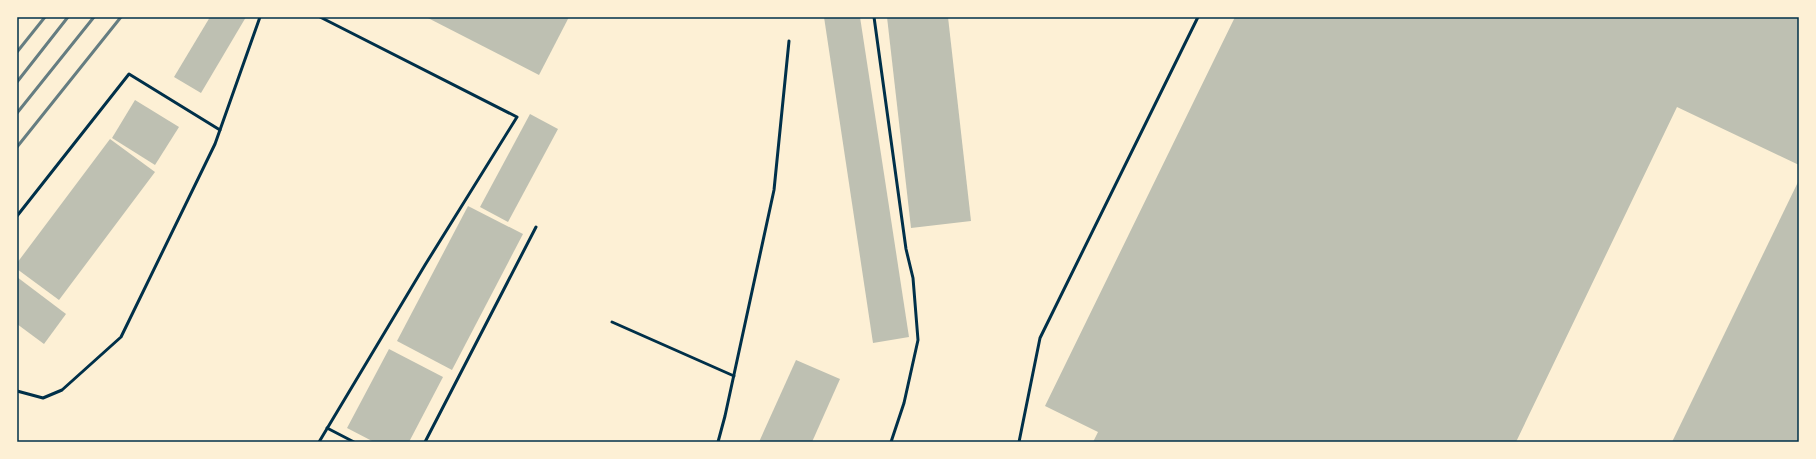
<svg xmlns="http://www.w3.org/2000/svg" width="1816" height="459" font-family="Inter,sans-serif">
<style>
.building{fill:#bec0b2}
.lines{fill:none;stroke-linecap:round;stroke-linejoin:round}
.service{stroke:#003049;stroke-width:3}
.rail{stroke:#657d81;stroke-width:3}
.neatline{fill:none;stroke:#003049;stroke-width:1.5}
</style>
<rect width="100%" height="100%" fill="#fdf0d5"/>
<!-- building -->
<g class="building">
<path d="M210,17H246L201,93L174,77Z"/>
<path d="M426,17H569L539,75Z"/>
<path d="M824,17H860L909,337L873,343Z"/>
<path d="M887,17H948L971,221L911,228Z"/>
<path d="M1235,17H1799V165L1677,107L1516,442H1093L1098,432L1045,406Z"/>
<path d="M135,100L179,127L155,165L112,138Z"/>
<path d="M530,114L558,129L508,222L480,207Z"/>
<path d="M110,139L155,172L59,300L17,269V263Z"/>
<path d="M1799,180V442H1672Z"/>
<path d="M468,206L523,234L452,370L397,341Z"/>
<path d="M17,277L66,314L44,344L17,324Z"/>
<path d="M389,349L443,377L409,442H374L347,428Z"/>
<path d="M796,360L840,379L812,442H759Z"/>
</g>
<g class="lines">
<!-- service -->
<g class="service">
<path d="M874,17L906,249L913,278L918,340L904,403L891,442"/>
<path d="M17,216L129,74L220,130"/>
<path d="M612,322L734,376"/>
<path d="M17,391L43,398L62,390L121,337L215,144L260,17"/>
<path d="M327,428L354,442"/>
<path d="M319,442L425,265L517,117L320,17"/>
<path d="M425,442L536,227"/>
<path d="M718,442L725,416L774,190L789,41"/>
<path d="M1019,442L1040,338L1198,17"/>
</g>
<!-- rail -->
<g class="rail">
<path d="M17,52L45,17"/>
<path d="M17,82L68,17"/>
<path d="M17,113L94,17"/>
<path d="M17,147L121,17"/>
</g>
</g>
<!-- border -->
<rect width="1816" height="459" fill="none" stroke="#fdf0d5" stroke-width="36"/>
<rect x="18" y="18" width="1780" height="423" class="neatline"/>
</svg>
